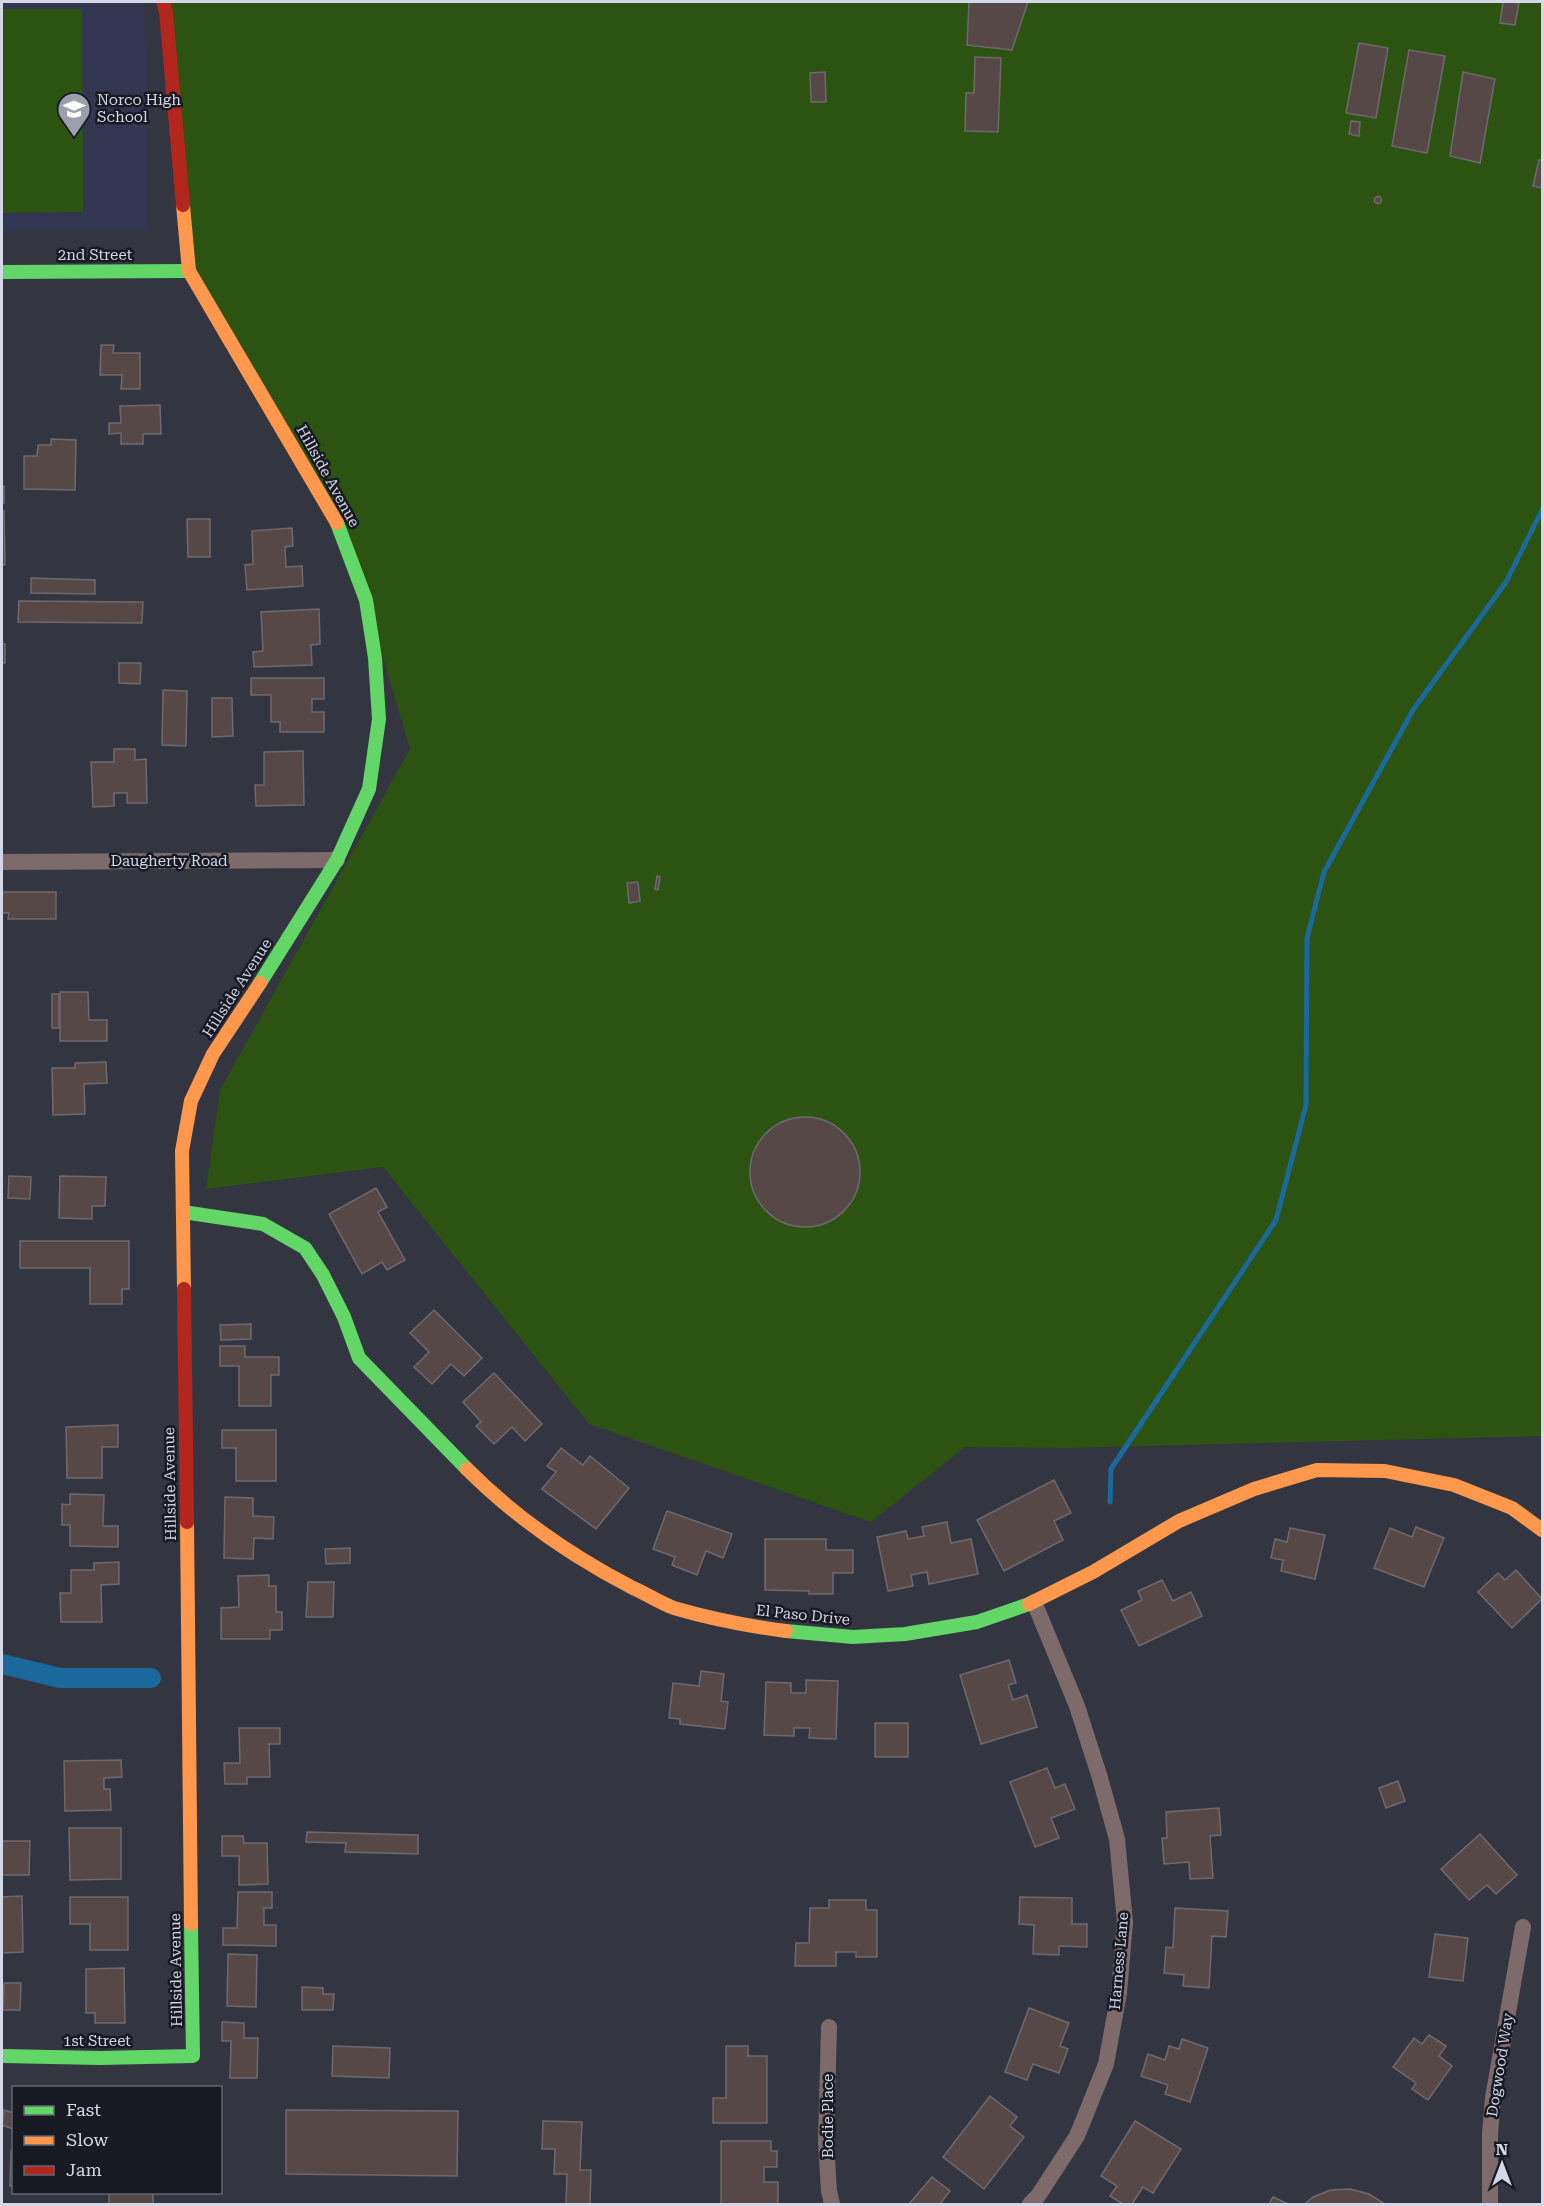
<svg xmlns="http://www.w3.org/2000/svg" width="1544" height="2206" font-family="'Roboto Serif',serif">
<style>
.built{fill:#323651}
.green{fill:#2c5311}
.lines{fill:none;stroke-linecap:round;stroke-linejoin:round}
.stream{stroke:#1b689c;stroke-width:5}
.canal{stroke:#1b689c;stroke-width:20}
.building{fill:#574848;stroke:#6e696d;stroke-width:1.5}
.street{stroke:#7d6b6c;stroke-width:16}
.fast{stroke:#63d668;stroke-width:14}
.slow{stroke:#ff974d;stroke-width:14}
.jam{stroke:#b3261e;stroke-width:14}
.labels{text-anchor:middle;stroke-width:5;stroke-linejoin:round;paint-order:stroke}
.poi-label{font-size:15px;fill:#d4d7e6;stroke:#171923;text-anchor:start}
.street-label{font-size:15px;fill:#d4d7e6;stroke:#171923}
</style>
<rect width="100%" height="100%" fill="#333541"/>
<!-- built -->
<path class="built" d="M2,2H143L147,46V230H2Z"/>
<!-- green -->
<g class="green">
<path d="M163,2H1542V1436L1066,1448L965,1447L871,1522L589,1424L383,1167L206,1189L220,1090L410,749L366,600L341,529L189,271Z"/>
<path d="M2,9H82L83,212L2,213Z"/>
</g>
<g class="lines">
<!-- stream -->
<path class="stream" d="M1110,1502L1111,1469L1276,1220L1306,1105L1307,938L1324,872L1413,710L1506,582L1542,510"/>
<!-- canal -->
<path class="canal" d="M2,1664L60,1678H151"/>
</g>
<!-- building -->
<g class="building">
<path d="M969,2H1028L1012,50L967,45Z"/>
<path d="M1503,2H1519L1515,25L1500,23Z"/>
<path d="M1359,43L1388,48L1376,118L1346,113Z"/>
<path d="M1409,50L1445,56L1427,153L1392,146Z"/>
<path d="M975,57L1001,58L998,132L965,131L966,93H974Z"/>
<path d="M825,72L826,102H811L810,73Z"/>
<path d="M1463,72L1495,79L1480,163L1450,156Z"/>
<path d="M1351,121L1360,122L1359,136L1349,134Z"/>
<path d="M1539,160H1542V188L1533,186Z"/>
<circle cx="1378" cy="200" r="3.5"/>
<path d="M101,345H114L113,353H140V389H121L122,375H100Z"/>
<path d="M160,405L161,434H143V444H121V433L109,434V423H121L120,406Z"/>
<path d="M51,439L76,440L75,490L24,489V456H37L38,445H51Z"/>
<rect x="2" y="486" width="2" height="17"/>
<path d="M2,511H4L5,565H2Z"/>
<path d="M187,519H210V557H188Z"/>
<path d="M292,528L293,546L285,547L286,567L302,566L303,586L247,590L245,565L253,564L252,531Z"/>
<path d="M31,578L95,580V594L31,593Z"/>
<path d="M19,601L143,602L142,623L18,622Z"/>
<path d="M319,609L320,644L311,645L312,665L254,667L253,652L263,651L261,612Z"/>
<rect x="2" y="644" width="3" height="19"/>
<path d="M119,663H141L140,684L119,683Z"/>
<path d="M251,678H324V699H312V712H324V732H280V722H271V695H251Z"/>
<path d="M163,690L187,691L186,746L162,745Z"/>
<path d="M212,698H232L233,736L212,737Z"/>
<path d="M114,749H135V760L146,759L147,803H127V793H114V806L93,807L91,762H114Z"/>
<path d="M303,751L304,805L256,806L255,785H264V752Z"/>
<path d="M657,876L660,877L658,890L655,889Z"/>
<path d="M638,882L640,901L629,903L627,883Z"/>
<path d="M2,892H56V919H8L9,913H2Z"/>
<path d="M60,992H88L89,1020H107V1041H60Z"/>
<rect x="52" y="994" width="7" height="34"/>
<path d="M106,1062L107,1083L84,1084L85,1114L53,1115L52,1068H75V1063Z"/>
<circle cx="805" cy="1172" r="55"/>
<path d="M9,1176L31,1177L30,1199L8,1198Z"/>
<path d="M60,1176L106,1177L105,1206H92V1219L59,1218Z"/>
<path d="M376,1188L387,1207L378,1212L405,1260L387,1270L382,1262L362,1274L329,1214Z"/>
<path d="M20,1241H129V1289H122V1304H90V1268H20Z"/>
<path d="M434,1310L482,1358L464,1376L451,1364L432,1384L414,1367L429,1352L410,1333Z"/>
<path d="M251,1324V1339L221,1340L220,1325Z"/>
<path d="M220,1346H245V1357H279V1375H271V1406H239V1366H220Z"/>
<path d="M494,1373L542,1424L525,1441L512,1427L494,1444L476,1426L481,1422L463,1402Z"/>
<path d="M118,1425V1447H102V1478H67L66,1427Z"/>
<path d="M222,1430H276V1481H236V1448H222Z"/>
<path d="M561,1448L583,1465L590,1456L629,1488L596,1529L542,1489L556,1472L547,1466Z"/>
<path d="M1054,1480L1071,1513L1054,1521L1063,1540L1004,1571L977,1520Z"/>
<path d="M70,1494L104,1495L103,1526H118V1547L70,1546V1525H62V1504L70,1505Z"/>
<path d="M225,1497L253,1498V1516L274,1517L273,1539L254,1538L253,1559L224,1558Z"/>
<path d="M667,1511L732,1534L723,1558L706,1551L697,1575L672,1565L675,1557L653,1549Z"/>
<path d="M947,1522L951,1543L971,1539L978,1574L929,1584L927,1572L911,1575L913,1586L888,1591L877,1537L906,1531L908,1539L924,1536L922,1527Z"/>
<path d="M1416,1527L1444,1538L1424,1587L1374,1568L1390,1528L1412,1537Z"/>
<path d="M1290,1528L1325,1535L1315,1579L1281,1571L1283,1560L1271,1558L1275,1539L1287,1542Z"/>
<path d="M765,1539H826V1550H853V1573H833V1594H809V1591L765,1590Z"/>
<path d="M350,1548V1563L326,1564L325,1549Z"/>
<path d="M119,1562V1584L101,1585L102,1622H61L60,1593H71V1570H94V1563Z"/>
<path d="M1516,1570L1542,1599L1512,1628L1478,1592L1498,1573L1505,1580Z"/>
<path d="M269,1575V1586H276V1612H282V1630H270V1639H221V1608L239,1607L238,1576Z"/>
<path d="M1162,1580L1173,1601L1191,1592L1202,1616L1139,1646L1121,1610L1142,1600L1138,1591Z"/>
<path d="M308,1582H334L333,1617H306Z"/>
<path d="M1009,1660L1016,1683L1008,1685L1013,1700L1027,1695L1037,1727L981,1744L960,1675Z"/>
<path d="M701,1671L724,1674L721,1701L728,1702L725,1729L680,1724V1719L669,1718L673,1683L699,1686Z"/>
<path d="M806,1680L838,1681L836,1739L809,1738L810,1728H794V1736L764,1735L766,1682L791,1683V1693H806Z"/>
<rect x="875" y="1723" width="33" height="34"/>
<path d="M239,1728H280V1744H269L270,1777H247V1784H225L224,1763H240Z"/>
<path d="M121,1760L122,1777L104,1778V1789H110L111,1810L65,1811L64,1761Z"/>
<path d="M1047,1768L1055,1788L1065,1784L1075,1809L1051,1818L1059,1838L1035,1847L1010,1782Z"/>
<path d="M1398,1781L1405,1801L1386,1808L1379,1788Z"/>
<path d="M1219,1808L1221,1835L1210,1836L1213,1878L1190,1879L1189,1862L1164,1864L1162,1838H1167L1166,1812Z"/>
<path d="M69,1828H121V1879L70,1880Z"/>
<path d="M307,1832L418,1835V1854L345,1852L346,1843L306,1842Z"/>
<path d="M1480,1834L1517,1875L1496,1894L1487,1885L1469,1900L1441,1869Z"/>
<path d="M222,1836H243L244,1843H267L268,1884L239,1885V1856H222Z"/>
<path d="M2,1841H30L29,1875H2Z"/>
<path d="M238,1892H272V1908H264V1925H276V1946L223,1945V1928H237Z"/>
<path d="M22,1896L23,1952L2,1953V1897Z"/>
<path d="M70,1897H128V1950H90V1924H70Z"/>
<path d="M1020,1897L1072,1898V1924H1087V1947L1059,1946V1955L1033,1954L1034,1925L1019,1924Z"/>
<path d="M829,1900H866V1910H877V1957H856V1952H836V1966H795L796,1943H809L810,1908H829Z"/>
<path d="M1175,1908L1228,1911L1226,1937L1212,1936L1209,1988L1183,1986L1184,1975L1164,1973L1166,1947L1173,1948Z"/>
<path d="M1435,1934L1468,1938L1463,1981L1429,1977Z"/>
<path d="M228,1954L257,1955L256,2007L227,2006Z"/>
<path d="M124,1968L125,2023H95V2013H86V1969Z"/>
<path d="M4,1983H21L20,2010H3Z"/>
<path d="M302,1987L323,1988V1994H334L333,2010H302Z"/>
<path d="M1029,2008L1069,2023L1060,2046L1068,2049L1059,2073L1033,2064L1027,2080L1005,2072Z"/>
<path d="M222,2022L244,2023V2038H258L257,2078H230L231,2041H222Z"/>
<path d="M1429,2035L1446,2046L1439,2056L1452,2066L1428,2100L1412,2089L1416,2083L1393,2067L1414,2038L1422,2044Z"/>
<path d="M1182,2039L1208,2048L1190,2102L1165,2094L1168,2085L1141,2076L1148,2054L1165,2060L1169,2046L1179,2049Z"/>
<path d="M333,2046L390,2048L389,2078L332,2076Z"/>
<path d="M726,2046H748V2056H767V2123H713V2098H726Z"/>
<path d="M990,2096L1017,2117L1010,2126L1024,2137L984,2189L943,2157Z"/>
<path d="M4,2110L14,2113L13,2129L2,2125Z"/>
<path d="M286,2110L458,2111L457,2176L286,2174Z"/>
<path d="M543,2121L582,2122L580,2170H591L590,2204H566L567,2174H554L555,2149H542Z"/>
<path d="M1135,2121L1181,2149L1153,2193L1143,2187L1132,2204H1123L1110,2196L1117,2186L1101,2176Z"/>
<path d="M721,2141H771V2151H777V2167H764V2182H778V2204H721Z"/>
<path d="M11,2151L14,2152V2186H10Z"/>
<path d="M932,2177L950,2191L940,2204H909Z"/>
<path d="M1350,2189L1369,2194L1385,2204H1305L1313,2197L1331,2190Z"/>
<rect x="109" y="2192" width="44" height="12"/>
<path d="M1273,2197L1288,2204H1269Z"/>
</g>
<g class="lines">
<!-- street -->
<g class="street">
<path d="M2,862L337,860"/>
<path d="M829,2027L826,2143L829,2191L832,2204"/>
<path d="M1030,2204L1038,2196L1077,2136L1106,2064L1119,1993L1125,1922L1117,1839L1100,1778L1077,1706L1034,1602"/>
<path d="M1490,2204V2134L1493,2098L1523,1927"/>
</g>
<!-- fast -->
<g class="fast">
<path d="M2,272L189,271"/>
<path d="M260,983L337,860L369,789L379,719L375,658L366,600L337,523"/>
<path d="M183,1212L263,1224L305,1248L323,1275L344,1317L359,1358L467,1469"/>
<path d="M786,1631L853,1637L905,1634L977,1622L1029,1604"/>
<path d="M2,2056L100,2058L193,2056L191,1924"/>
</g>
<!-- slow -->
<g class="slow">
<path d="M183,205L189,271L337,523"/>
<path d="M184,1289L182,1151L191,1101L213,1054L260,983"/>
<path d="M467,1469C515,1517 573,1557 633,1588C647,1594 660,1603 674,1608C711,1619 748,1626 786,1631"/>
<path d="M187,1522L191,1924"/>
<path d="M1029,1604L1093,1572L1179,1521L1254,1489L1317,1470L1385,1471L1454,1485L1512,1508L1542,1530"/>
</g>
<!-- jam -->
<g class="jam">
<path d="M163,2L166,12L183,205"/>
<path d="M184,1289L187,1522"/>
</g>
</g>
<!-- icons -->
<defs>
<g id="school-pin" transform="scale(1.725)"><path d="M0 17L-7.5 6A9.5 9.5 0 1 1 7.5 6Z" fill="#9c9eac" stroke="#171923"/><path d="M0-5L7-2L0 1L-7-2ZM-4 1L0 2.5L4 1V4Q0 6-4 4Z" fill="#fff"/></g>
</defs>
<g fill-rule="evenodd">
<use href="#school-pin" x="74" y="109"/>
</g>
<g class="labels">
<!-- poi labels -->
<g class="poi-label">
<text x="97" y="105">Norco High<tspan x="97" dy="17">School</tspan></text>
</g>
<!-- street labels -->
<g class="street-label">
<text x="95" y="260">2nd Street</text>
<text transform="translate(328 476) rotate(61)" y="5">Hillside Avenue</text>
<text x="169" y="866">Daugherty Road</text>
<text transform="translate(237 988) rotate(-57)" y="5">Hillside Avenue</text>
<text transform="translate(170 1484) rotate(-91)" y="5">Hillside Avenue</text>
<text transform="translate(803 1615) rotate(6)" y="5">El Paso Drive</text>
<text transform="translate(1119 1961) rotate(-85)" y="5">Harness Lane</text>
<text transform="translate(176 1970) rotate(-91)" y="5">Hillside Avenue</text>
<text x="97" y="2046">1st Street</text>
<text transform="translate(1500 2065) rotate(-81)" y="5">Dogwood Way</text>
<text transform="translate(828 2116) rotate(-90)" y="5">Bodie Place</text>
</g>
</g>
<!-- border -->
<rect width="1544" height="2206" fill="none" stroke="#d4d7e6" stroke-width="6"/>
<!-- legend -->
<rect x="12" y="2086" width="210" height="108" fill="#171923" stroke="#636571" stroke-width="1.5"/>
<rect x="24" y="2106" width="30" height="9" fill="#63d668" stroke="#636571" stroke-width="1.5"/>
<text x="66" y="2116" font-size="18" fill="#d4d7e6">Fast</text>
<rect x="24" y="2136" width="30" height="9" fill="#ff974d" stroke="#636571" stroke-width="1.5"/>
<text x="66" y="2146" font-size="18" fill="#d4d7e6">Slow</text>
<rect x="24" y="2166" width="30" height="9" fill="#b3261e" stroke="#636571" stroke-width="1.5"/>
<text x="66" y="2176" font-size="18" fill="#d4d7e6">Jam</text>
<!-- north arrow -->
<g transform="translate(1502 2164)" stroke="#171923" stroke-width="4.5" paint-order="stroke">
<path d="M0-4.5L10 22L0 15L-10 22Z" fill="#d4d7e6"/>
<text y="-9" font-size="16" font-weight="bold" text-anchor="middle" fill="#d4d7e6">N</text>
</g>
</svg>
